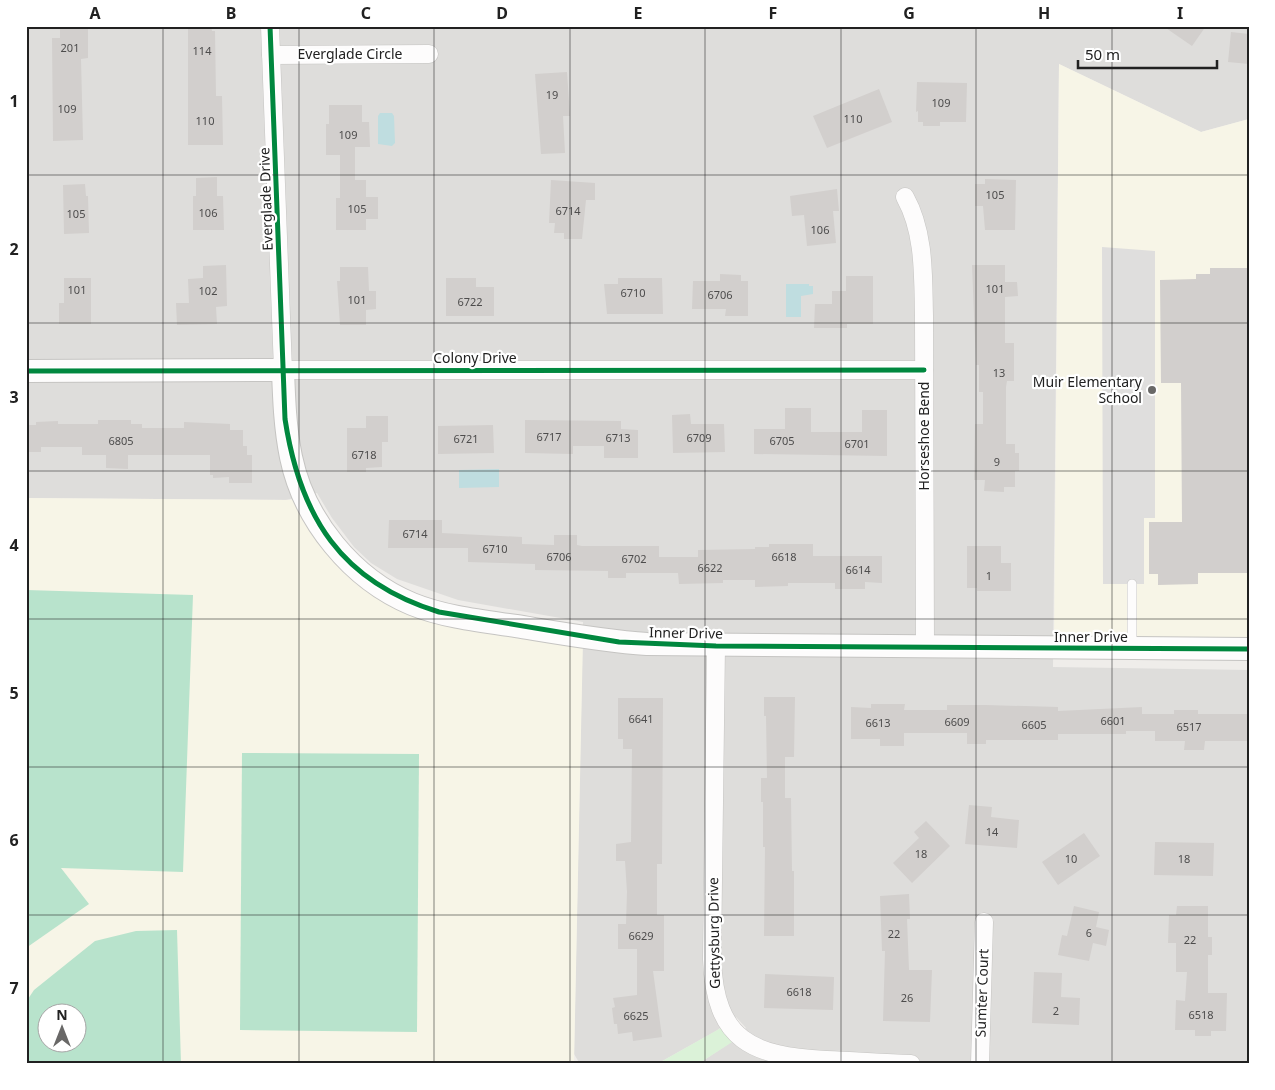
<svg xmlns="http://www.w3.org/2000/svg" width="1275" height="1090" font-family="'Noto Sans',sans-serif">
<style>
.residential{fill:#dedddb}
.education{fill:#f7f5e7;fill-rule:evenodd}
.park{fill:#dbf2d8}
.pitch{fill:#b8e3cc;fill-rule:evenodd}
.parking{fill:#dfdedd}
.water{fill:#bfdde0}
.building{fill:#d2cfcd}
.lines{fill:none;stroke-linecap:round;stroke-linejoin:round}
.service-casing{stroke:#c5c4c2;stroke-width:10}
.minor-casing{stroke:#c5c4c2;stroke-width:19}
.tertiary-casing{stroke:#c5c4c2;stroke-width:24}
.service{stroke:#fdfcfc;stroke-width:9}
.minor{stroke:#fdfcfc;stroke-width:18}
.tertiary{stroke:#fdfcfc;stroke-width:22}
.cycleway-casing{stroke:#fff;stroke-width:8}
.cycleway{stroke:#00873e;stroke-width:5}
.grid{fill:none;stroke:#212121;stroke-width:1;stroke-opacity:0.55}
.poi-dot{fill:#696867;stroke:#fff;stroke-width:2}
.labels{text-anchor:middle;stroke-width:4.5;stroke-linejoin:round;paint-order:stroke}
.number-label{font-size:11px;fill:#4d4c4c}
.street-label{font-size:14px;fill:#212121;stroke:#fff}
.poi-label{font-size:14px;fill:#212121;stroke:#fff;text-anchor:end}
.neatline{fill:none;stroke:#212121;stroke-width:2}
.grid-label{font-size:16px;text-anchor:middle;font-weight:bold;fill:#212121}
</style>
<rect width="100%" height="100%" fill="#efedea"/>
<!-- residential -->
<path class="residential" d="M26,26H1249V119L1201,132L1059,64L1053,667L1249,670V1064H698L727,1045L746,1028L736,1017L716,1031L657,1064H580L574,1054L583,622L458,600L397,579L371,563L354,547L332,518L317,493L286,500L26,498Z"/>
<!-- education -->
<g class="education">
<path d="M1059,64L1201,132L1249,119V649L1054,648Z"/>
<path d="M26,498L306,500L389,593L583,637L574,1064H26ZM48,1012H78V1042H48Z"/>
</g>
<!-- park -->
<path class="park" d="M728,1024L740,1037L698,1064H657Z"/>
<!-- pitch -->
<g class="pitch">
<path d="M26,590L193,595L183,872L61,868L89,904L26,948Z"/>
<path d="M242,753L419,754L417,1032L240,1030Z"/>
<path d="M177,930L181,1064H26V1002L34,990L95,941L136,931ZM48,1012H78V1042H48Z"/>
</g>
<!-- parking -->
<path class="parking" d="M1102,247L1155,251V518H1144V584H1103Z"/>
<!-- water -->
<g class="water">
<path d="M380,113H392L394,116L395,143L392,146L378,144V116Z"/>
<path d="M786,284H809V286H813V294L801,296V317H786Z"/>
<path d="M499,469V487L459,488V470Z"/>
</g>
<!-- building -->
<g class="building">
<path d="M60,26H88V58L81,59L83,140L53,141L52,38H60Z"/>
<path d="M188,26H211L212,31H215L216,96H222L223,145H188Z"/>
<path d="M1163,26H1206L1192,46Z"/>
<path d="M1231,32L1249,34V64L1228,62Z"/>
<path d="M567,72L570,116H563L565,153L541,154L535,74Z"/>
<path d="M917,82L967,83L966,122H940V126H923V122H918V111L916,112Z"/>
<path d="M879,89L892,122L827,148L813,116Z"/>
<path d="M329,105H362V122H369L370,147H355V180H366V197H378V219H366V230H336V198H340V155H326V124H329Z"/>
<path d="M217,177V196H223L224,230H193V196H196V178Z"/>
<path d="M985,179L1016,180L1015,230H985L983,206H975V184H985Z"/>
<path d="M551,180L595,183V200H586L582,239H564V233H554L555,223H549Z"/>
<path d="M85,184L86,196H88L89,233L64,234L63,185Z"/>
<path d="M837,189L839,211H833L836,243L807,246L804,215L792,216L790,196Z"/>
<path d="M226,265L227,306L216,307L217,324L177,325L176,303H189L188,279L203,278V266Z"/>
<path d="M972,265H1005V282H1017L1018,296L1005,297V343H1014V381H1007L1006,387V444H1015V453H1019V471H1015V487H1004V492L984,491L985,480H974L975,424H983V392H979V365H976Z"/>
<path d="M340,267H368L369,291H376V309L366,310V325H340L337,281H340Z"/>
<path d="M1210,268H1249V573H1198V584L1158,585V574H1149V522H1182L1181,383H1161L1160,280L1196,279V274H1210Z"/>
<path d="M720,274L741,275V281H748V316H725L726,309H692L693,281H720Z"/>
<path d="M846,276H873V324H847V328H814L815,304H832V291H846Z"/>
<path d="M64,278H91V324H59V303H64Z"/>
<path d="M446,278H476V287H494V316H446Z"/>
<path d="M618,278H662L663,314H607L604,284H618Z"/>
<path d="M785,408H811V432H862V410H887V456L754,454V429H785Z"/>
<path d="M690,414L691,424H724L725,452L673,453L672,415Z"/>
<path d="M366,416H388V442H382V467L366,468V472H347V428H366Z"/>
<path d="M98,420H131V424H142V428H184V422L230,424V430H243V446H247V455H252V483H229V477L213,478V475H210V455H128V469L106,468V455H82V447H41V452H26V425H36V422L58,421V424H98Z"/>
<path d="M525,420L621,421V429L638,430V458H604V446H573V454L525,453Z"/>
<path d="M493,425L494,453L438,454V426Z"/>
<path d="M389,520H442V533L522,537V544L554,545V535H577V545L582,546H659V557H698V550L755,549V547H769V544H813V556H882V583L865,582V589H835V583H788V586L755,587V580H723V583L679,584L678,573H626V578H608V571L535,570V564L468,562V548H388Z"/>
<path d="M967,546H1001V563H1011V591H977V588H967Z"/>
<path d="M764,697H795L794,757H785V798H791L792,871H794V936H764L765,847H763V802H761V778H767L766,716H764Z"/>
<path d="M618,698H663L662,864H657V915H664V971H653L662,1037L633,1041L632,1032L618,1034L617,1024H614L612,1008L615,1007L613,998L637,995V949H618V924H626L627,892L625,861H616V844L631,842L632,749H623V739H618Z"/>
<path d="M871,704H905L904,710H947V705H986L1058,707V711L1142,707V714H1174V710H1198V714H1249V741H1205L1204,750H1184L1185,741H1155V731H1126V734H1058V740H986V744H967V733H904V746H880V739H851V707L871,708Z"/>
<path d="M969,805L992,807L991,817L1019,820L1017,848L965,844Z"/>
<path d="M926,821L950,846L912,883L893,863L919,838L914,832Z"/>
<path d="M1084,833L1100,856L1058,885L1042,862Z"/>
<path d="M1155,842L1214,843L1213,876L1154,875Z"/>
<path d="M909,894L910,919H907L909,970H932L930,1022L883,1021L885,951H882L880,896Z"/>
<path d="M1074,906L1099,912L1096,927L1109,930L1106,946L1093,943L1089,961L1058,955L1062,935L1067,936Z"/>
<path d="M1177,906H1208V937H1212V955H1208V993H1227L1226,1031H1211V1036H1195V1030H1175L1176,1000L1185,1001L1187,972H1176V943H1168L1169,915H1176Z"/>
<path d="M1034,972L1062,973L1061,997L1080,998L1079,1025L1032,1023Z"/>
<path d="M765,974L834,977L833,1010L764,1008Z"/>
</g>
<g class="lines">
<!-- service casing -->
<g class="service-casing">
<path id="service" d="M1132,584V648"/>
</g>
<!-- minor casing -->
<g class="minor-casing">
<g id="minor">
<path d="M270,26L283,370H924"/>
<path d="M271,55L429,54"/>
<path d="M905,197C925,233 923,276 924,316L925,647"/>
<path d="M716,646L712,959C715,1041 752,1056 826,1060C854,1061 882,1063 911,1064"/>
<path d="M980,1064L984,922"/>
</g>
</g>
<!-- tertiary casing -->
<g class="tertiary-casing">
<path id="tertiary" d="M26,371L283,370C284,399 285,428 291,457C304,520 352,579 412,604C444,617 481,621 516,626C559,633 603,641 647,644L1249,649"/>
</g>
<!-- service -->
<use href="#service" class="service"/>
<!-- minor -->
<use href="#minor" class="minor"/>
<!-- tertiary -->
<use href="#tertiary" class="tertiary"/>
<!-- cycleway casing -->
<g class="cycleway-casing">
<g id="cycleway">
<path d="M270,26L285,419C300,517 341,582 439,612L619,642L716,646L1249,649"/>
<path d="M26,371L924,370"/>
</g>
</g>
<!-- cycleway -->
<use href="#cycleway" class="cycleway"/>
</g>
<!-- grid -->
<path class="grid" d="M163,26V1064M299,26V1064M434,26V1064M570,26V1064M705,26V1064M841,26V1064M976,26V1064M1112,26V1064M26,175H1249M26,323H1249M26,471H1249M26,619H1249M26,767H1249M26,915H1249"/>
<!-- markers -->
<circle class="poi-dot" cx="1152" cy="390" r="5"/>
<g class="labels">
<!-- number labels -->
<g class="number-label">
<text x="70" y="52">201</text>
<text x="202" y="55">114</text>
<text x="552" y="99">19</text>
<text x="941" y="107">109</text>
<text x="67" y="113">109</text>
<text x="853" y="123">110</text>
<text x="205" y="125">110</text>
<text x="348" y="139">109</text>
<text x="995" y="199">105</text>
<text x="357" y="213">105</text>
<text x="568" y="215">6714</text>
<text x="208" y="217">106</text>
<text x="76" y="218">105</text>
<text x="820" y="234">106</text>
<text x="995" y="293">101</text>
<text x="77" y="294">101</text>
<text x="208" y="295">102</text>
<text x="633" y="297">6710</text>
<text x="720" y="299">6706</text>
<text x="357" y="304">101</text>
<text x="470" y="306">6722</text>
<text x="999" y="377">13</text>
<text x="549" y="441">6717</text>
<text x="618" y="442">6713</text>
<text x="699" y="442">6709</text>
<text x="466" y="443">6721</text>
<text x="121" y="445">6805</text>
<text x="782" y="445">6705</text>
<text x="857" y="448">6701</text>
<text x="364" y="459">6718</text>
<text x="997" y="466">9</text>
<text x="415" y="538">6714</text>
<text x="495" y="553">6710</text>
<text x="559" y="561">6706</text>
<text x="784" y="561">6618</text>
<text x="634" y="563">6702</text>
<text x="710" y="572">6622</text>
<text x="858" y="574">6614</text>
<text x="989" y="580">1</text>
<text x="641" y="723">6641</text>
<text x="1113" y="725">6601</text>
<text x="957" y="726">6609</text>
<text x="878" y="727">6613</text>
<text x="1034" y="729">6605</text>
<text x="1189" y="731">6517</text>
<text x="992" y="836">14</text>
<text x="921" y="858">18</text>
<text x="1071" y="863">10</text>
<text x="1184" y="863">18</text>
<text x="1089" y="937">6</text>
<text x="894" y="938">22</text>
<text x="641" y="940">6629</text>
<text x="1190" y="944">22</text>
<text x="799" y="996">6618</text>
<text x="907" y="1002">26</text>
<text x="1056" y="1015">2</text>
<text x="1201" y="1019">6518</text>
<text x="636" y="1020">6625</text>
</g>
<!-- street labels -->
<g class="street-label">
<text x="350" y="59">Everglade Circle</text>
<text transform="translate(266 199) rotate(-92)" y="5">Everglade Drive</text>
<text x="475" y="363">Colony Drive</text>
<text transform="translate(924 436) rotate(-90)" y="5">Horseshoe Bend</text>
<text transform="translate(686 633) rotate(1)" y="5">Inner Drive</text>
<text x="1091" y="642">Inner Drive</text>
<text transform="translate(714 933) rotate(-91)" y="5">Gettysburg Drive</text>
<text transform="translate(982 993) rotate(-88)" y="5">Sumter Court</text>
</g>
<!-- poi labels -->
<g class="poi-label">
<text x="1142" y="387">Muir Elementary<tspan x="1142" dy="16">School</tspan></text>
</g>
</g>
<!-- border -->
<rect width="1275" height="1090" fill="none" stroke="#ffffff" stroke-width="55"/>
<!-- north arrow -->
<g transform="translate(62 1028)"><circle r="24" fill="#ffffff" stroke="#a6a6a6"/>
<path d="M0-4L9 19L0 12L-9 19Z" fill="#696867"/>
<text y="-8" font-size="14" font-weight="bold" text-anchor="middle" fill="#212121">N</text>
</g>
<!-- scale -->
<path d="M1078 60v8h139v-8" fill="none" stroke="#212121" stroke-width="2.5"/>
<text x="1085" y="60" font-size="15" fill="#212121" stroke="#ffffff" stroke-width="4" paint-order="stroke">50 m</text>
<rect x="28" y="28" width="1220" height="1034" class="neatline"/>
<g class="grid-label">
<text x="95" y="19">A</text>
<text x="231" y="19">B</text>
<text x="366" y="19">C</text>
<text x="502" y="19">D</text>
<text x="638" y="19">E</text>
<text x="773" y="19">F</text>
<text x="909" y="19">G</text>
<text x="1044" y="19">H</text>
<text x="1180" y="19">I</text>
<text x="14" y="107">1</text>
<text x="14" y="255">2</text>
<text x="14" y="403">3</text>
<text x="14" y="551">4</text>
<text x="14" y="699">5</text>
<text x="14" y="846">6</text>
<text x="14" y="994">7</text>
</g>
</svg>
